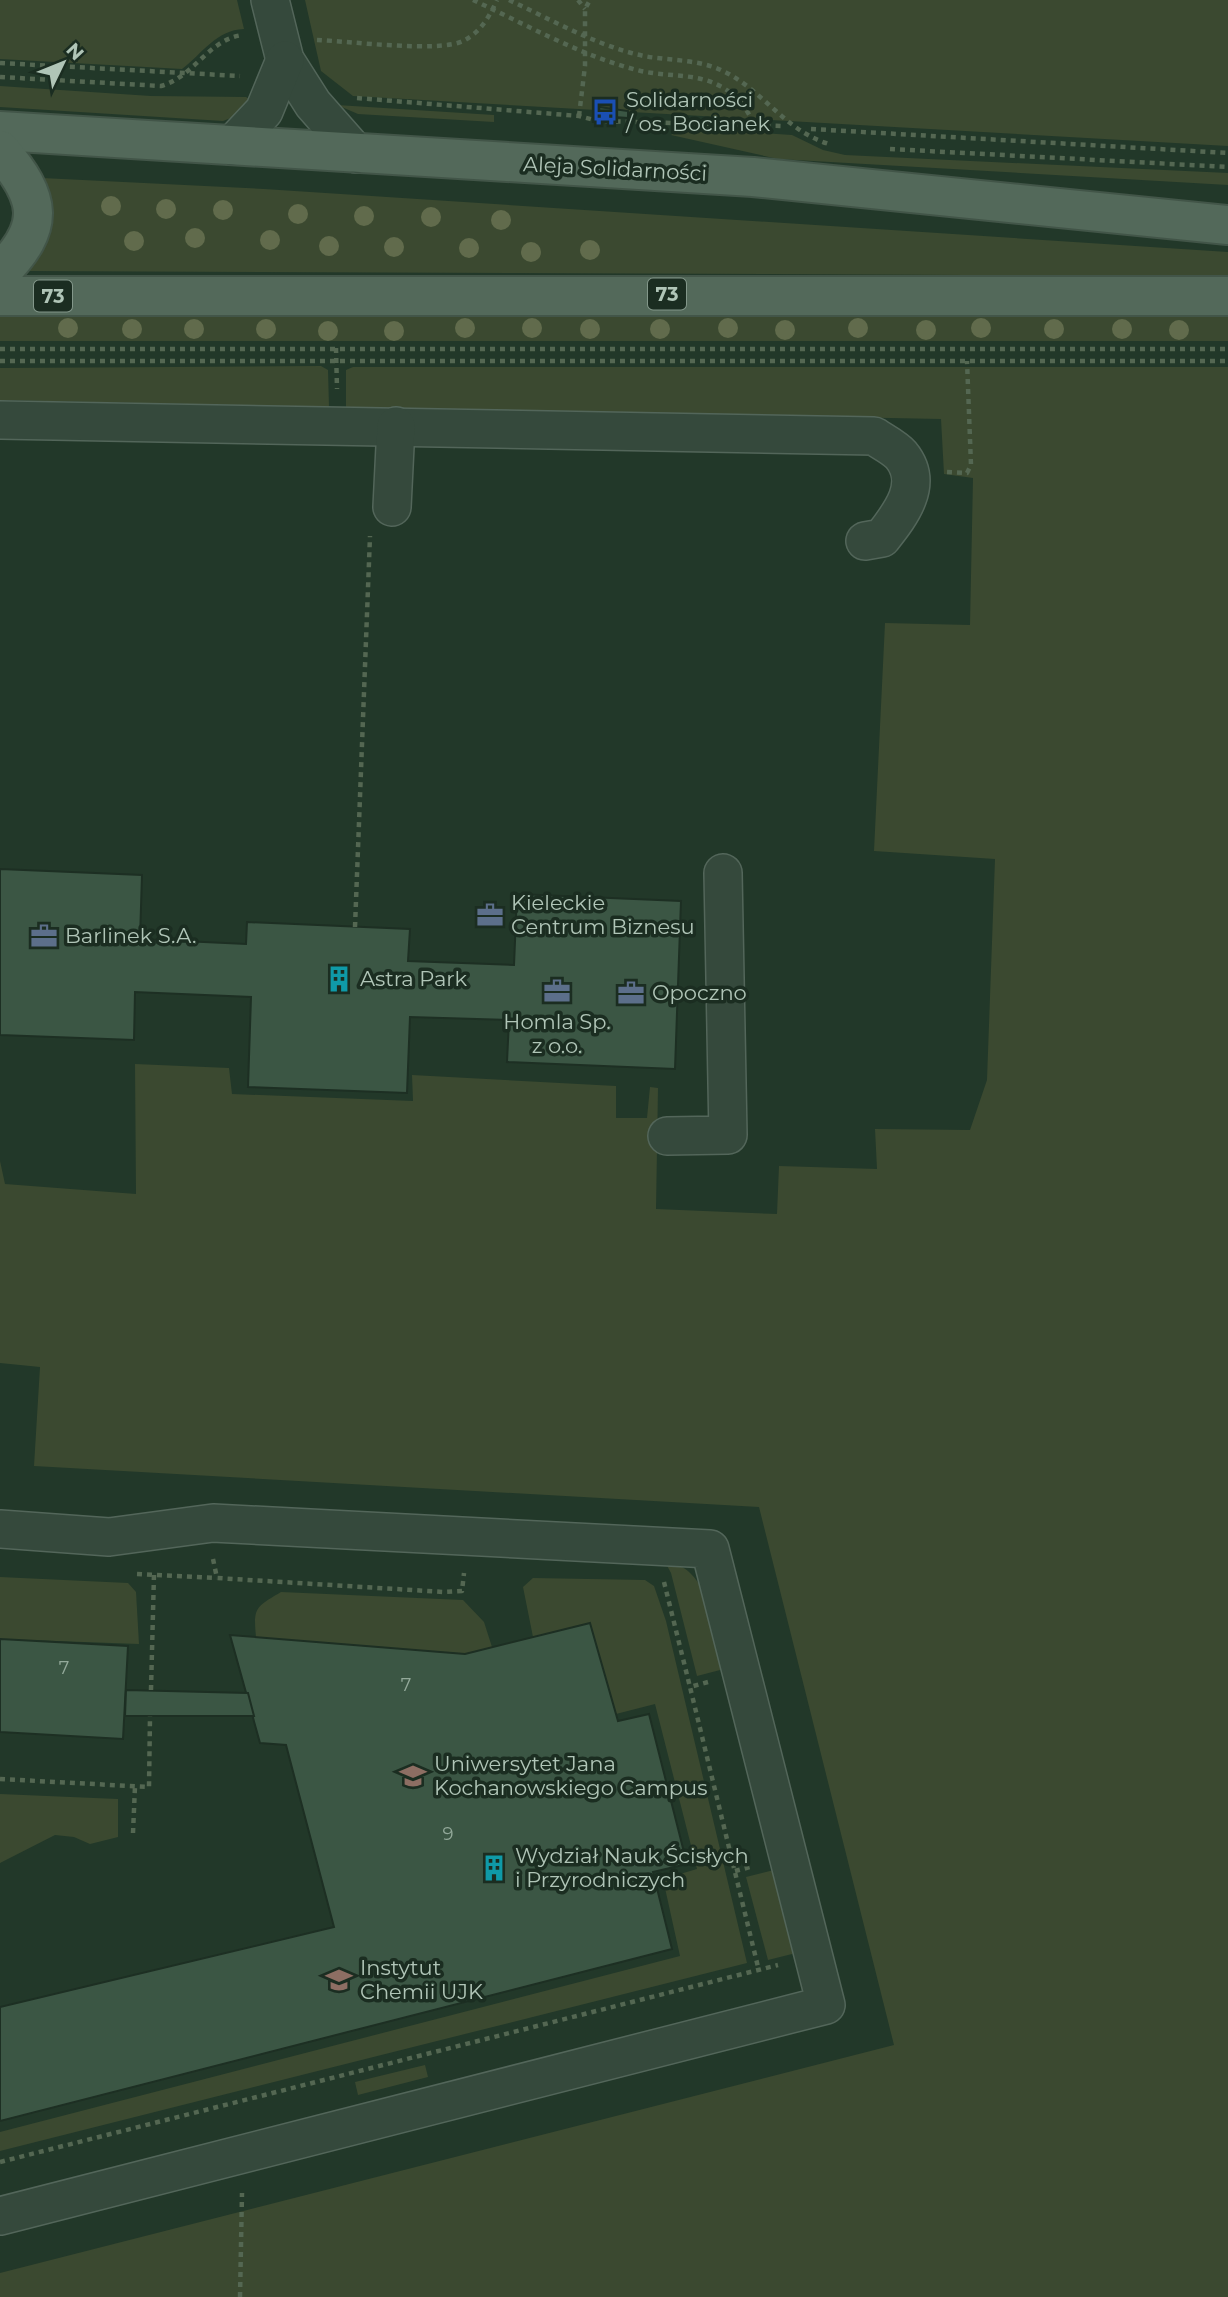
<svg xmlns="http://www.w3.org/2000/svg" width="1228" height="2297" font-family="Montserrat,sans-serif">
<style>
.green{fill:#3b4930}
.building{fill:#3b5644;stroke:#1d2f23;stroke-width:2}
.lines{fill:none;stroke-linecap:round;stroke-linejoin:round}
.minor-casing{stroke:#53665a;stroke-width:40}
.major-casing{stroke:#425548;stroke-width:42}
.path{stroke:#546752;stroke-width:4.5;stroke-dasharray:5 5;stroke-linecap:butt}
.minor{stroke:#35493c;stroke-width:37}
.major{stroke:#53695a;stroke-width:38}
.tree{fill:#616b4c}
.labels{text-anchor:middle;stroke-width:7;stroke-linejoin:round;paint-order:stroke}
.number-label{font-size:18px;fill:#93a99a}
.shield{fill:#1b2d21;stroke:#83978a;stroke-width:2}
.shield-label{font-size:19px;font-weight:bold;fill:#b0c5b7}
.poi-label{font-size:21px;fill:#b0c5b7;stroke:#1b2d21;text-anchor:start}
.street-label{font-size:21px;fill:#b0c5b7;stroke:#1b2d21}
</style>
<rect width="100%" height="100%" fill="#223829"/>
<!-- green -->
<g class="green">
<path d="M0,0H237L244,29C216,30 203,53 182,69L0,59Z"/>
<path d="M305,0H1228V146L631,112L597,106L596,110L353,96L321,71Z"/>
<path d="M0,86L151,96L246,97L252,101L236,116L223,121L0,107Z"/>
<path d="M337,105L494,115V122L358,114Z"/>
<path d="M681,128L792,135L823,150L845,155L1228,173V185L778,159L671,135Z"/>
<path d="M42,178L264,189L1228,252V276L28,271C55,243 57,213 42,178Z"/>
<path d="M38,314L1210,315L1228,316V341H0V317Z"/>
<path d="M321,366L328,370L329,407L0,400V368Z"/>
<path d="M353,367H1228V2297H0V2273L894,2045L759,1507L34,1466L40,1367L0,1363V1161L5,1184L136,1194L135,1064L229,1068L232,1094L413,1101L412,1075L616,1086V1118H647L650,1087L658,1088L656,1209L777,1214L779,1166L877,1169L875,1129L970,1130L987,1080L995,859L874,851L885,623L970,625L973,478L944,474L941,419L346,407V370Z"/>
<path d="M665,1562C710,1564 716,1636 724,1669L697,1676L671,1573Z"/>
<path d="M0,1577L128,1583L136,1592L139,1644L0,1639Z"/>
<path d="M533,1578L645,1580L654,1586L666,1621L747,1963L0,2151V2132L680,1956L663,1879L697,1869L655,1704L616,1714L590,1624L533,1637L523,1587Z"/>
<path d="M281,1592L463,1600L484,1622L492,1647L465,1654L256,1637C253,1607 256,1607 281,1592Z"/>
<path d="M0,1794L118,1799V1837L90,1844L74,1837L55,1835L0,1863Z"/>
<path d="M774,1870L796,1953L768,1960L746,1877Z"/>
<path d="M425,2065L428,2077L358,2095L355,2082Z"/>
</g>
<!-- building -->
<g class="building">
<path d="M599,107L628,111V118L598,116Z"/>
<path d="M0,869L142,875L140,939L246,944L247,922L410,929L408,961L514,965L517,894L681,901L675,1069L507,1062L509,1020L410,1017L407,1093L248,1087L251,997L135,992L134,1040L0,1035Z"/>
<path d="M590,1623L618,1721L649,1714L687,1864L653,1872L672,1949L0,2121V2007L334,1927L286,1745L260,1743L230,1635L465,1654Z"/>
<path d="M0,1639L128,1646L123,1739L0,1732Z"/>
<path d="M126,1690L248,1693L254,1716H125Z"/>
</g>
<g class="lines">
<!-- minor casing -->
<g class="minor-casing">
<g id="minor">
<path d="M270,0L285,60L313,104L357,154"/>
<path d="M231,146L264,111L285,60"/>
<path d="M0,420L874,436C883,442 895,448 901,455C925,484 900,515 882,538L865,541"/>
<path d="M392,507L396,426"/>
<path d="M667,1136L728,1135L723,873"/>
<path d="M0,1529L109,1537L213,1523L710,1549L826,2005L0,2216"/>
</g>
</g>
<!-- major casing -->
<g class="major-casing">
<g id="major">
<path d="M0,131L753,177L1228,225"/>
<path d="M0,150C42,199 46,226 0,273"/>
<path d="M0,296H1228"/>
</g>
</g>
<!-- path -->
<g class="path">
<path d="M473,0C527,25 583,57 641,71C668,77 696,73 720,86C737,95 747,108 754,125"/>
<path d="M509,0C552,20 597,46 644,56C670,61 699,59 723,71C763,90 785,131 829,144"/>
<path d="M578,0L585,9"/>
<path d="M317,40C348,41 439,53 463,41C481,32 489,17 497,0"/>
<path d="M0,63L240,76"/>
<path d="M0,77L161,86C195,76 208,40 242,35"/>
<path d="M357,98L579,116L598,121L781,126"/>
<path d="M579,116L585,66V9L590,0"/>
<path d="M811,129L1228,153"/>
<path d="M890,149L1228,167"/>
<path d="M336,348L337,389"/>
<path d="M0,349H1228"/>
<path d="M0,361H1228"/>
<path d="M947,472L967,473L971,465L967,361"/>
<path d="M355,927L370,536"/>
<path d="M213,1559L217,1578L444,1592L462,1591L464,1573"/>
<path d="M137,1574L217,1578"/>
<path d="M664,1582L690,1687"/>
<path d="M708,1682L690,1687L759,1971"/>
<path d="M151,1690L154,1574"/>
<path d="M0,1779L149,1787L150,1716"/>
<path d="M133,1833L135,1786"/>
<path d="M735,1871L754,1866"/>
<path d="M0,2162L778,1965"/>
<path d="M240,2297L242,2193"/>
</g>
<!-- minor -->
<use href="#minor" class="minor"/>
<!-- major -->
<use href="#major" class="major"/>
</g>
<!-- trees -->
<g class="tree">
<circle cx="111" cy="206" r="10"/>
<circle cx="166" cy="209" r="10"/>
<circle cx="223" cy="210" r="10"/>
<circle cx="298" cy="214" r="10"/>
<circle cx="364" cy="216" r="10"/>
<circle cx="431" cy="217" r="10"/>
<circle cx="501" cy="220" r="10"/>
<circle cx="195" cy="238" r="10"/>
<circle cx="270" cy="240" r="10"/>
<circle cx="134" cy="241" r="10"/>
<circle cx="329" cy="246" r="10"/>
<circle cx="394" cy="247" r="10"/>
<circle cx="469" cy="248" r="10"/>
<circle cx="590" cy="250" r="10"/>
<circle cx="531" cy="252" r="10"/>
<circle cx="68" cy="328" r="10"/>
<circle cx="465" cy="328" r="10"/>
<circle cx="532" cy="328" r="10"/>
<circle cx="728" cy="328" r="10"/>
<circle cx="858" cy="328" r="10"/>
<circle cx="981" cy="328" r="10"/>
<circle cx="132" cy="329" r="10"/>
<circle cx="194" cy="329" r="10"/>
<circle cx="266" cy="329" r="10"/>
<circle cx="590" cy="329" r="10"/>
<circle cx="660" cy="329" r="10"/>
<circle cx="1054" cy="329" r="10"/>
<circle cx="1122" cy="329" r="10"/>
<circle cx="785" cy="330" r="10"/>
<circle cx="926" cy="330" r="10"/>
<circle cx="1179" cy="330" r="10"/>
<circle cx="328" cy="331" r="10"/>
<circle cx="394" cy="331" r="10"/>
</g>
<!-- icons -->
<defs>
<g id="bus-bare" transform="scale(2.1)"><path d="M-5-6H5V4H4V6H2V4H-2V6H-4V4H-5ZM-3.5-4V0h7V-4ZM-3.5 1.2v1.5H-2V1.2ZM2 1.2v1.5H3.5V1.2Z" fill="#1a4fb4" stroke="#1b2d21" stroke-width="2.5" paint-order="stroke"/></g>
<g id="office-bare" transform="scale(2.1)"><path d="M-6-3h4V-5.5h4V-3h4V5H-6ZM-1-4.5V-3h2v-1.5ZM-6 0V1H6V0Z" fill="#5c6f8a" stroke="#1b2d21" stroke-width="2.5" paint-order="stroke"/></g>
<g id="building-bare" transform="scale(2.1)"><path d="M-4-6H4V6H1V3H-1V6H-4ZM-2.5-4.3h1.7v1.8h-1.7ZM.8-4.3h1.7v1.8H.8ZM-2.5-1h1.7V.8h-1.7ZM.8-1h1.7V.8H.8Z" fill="#0f9aa8" stroke="#1b2d21" stroke-width="2.5" paint-order="stroke"/></g>
<g id="university-bare" transform="scale(2.1)"><path d="M0-5L7-2L0 1L-7-2ZM-4 1L0 2.5L4 1V4Q0 6-4 4Z" fill="#8d6e63" stroke="#1b2d21" stroke-width="2.5" paint-order="stroke"/></g>
</defs>
<g fill-rule="evenodd">
<use href="#bus-bare" x="605" y="112"/>
<use href="#office-bare" x="490" y="915"/>
<use href="#office-bare" x="44" y="936"/>
<use href="#building-bare" x="339" y="979"/>
<use href="#office-bare" x="557" y="991"/>
<use href="#office-bare" x="631" y="993"/>
<use href="#university-bare" x="413" y="1776"/>
<use href="#building-bare" x="494" y="1868"/>
<use href="#university-bare" x="339" y="1980"/>
</g>
<g class="labels">
<!-- number labels -->
<g class="number-label">
<text x="64" y="1674">7</text>
<text x="406" y="1691">7</text>
<text x="448" y="1840">9</text>
</g>
<!-- shield labels -->
<g class="shield">
<rect x="648" y="278.5" width="38" height="31" rx="5"/>
<rect x="34" y="280.5" width="38" height="31" rx="5"/>
</g>
<g class="shield-label">
<text x="667" y="301">73</text>
<text x="53" y="303">73</text>
</g>
<!-- poi labels -->
<g class="poi-label">
<text x="626" y="107">Solidarności<tspan x="626" dy="24">/ os. Bocianek</tspan></text>
<text x="511" y="910">Kieleckie<tspan x="511" dy="24">Centrum Biznesu</tspan></text>
<text x="65" y="943">Barlinek S.A.</text>
<text x="360" y="986">Astra Park</text>
<text x="652" y="1000">Opoczno</text>
<text x="557" y="1029" text-anchor="middle">Homla Sp.<tspan x="557" dy="24">z o.o.</tspan></text>
<text x="434" y="1771">Uniwersytet Jana<tspan x="434" dy="24">Kochanowskiego Campus</tspan></text>
<text x="515" y="1863">Wydział Nauk Ścisłych<tspan x="515" dy="24">i Przyrodniczych</tspan></text>
<text x="360" y="1975">Instytut<tspan x="360" dy="24">Chemii UJK</tspan></text>
</g>
<!-- street labels -->
<g class="street-label">
<text transform="translate(615 169) rotate(3)" y="7">Aleja Solidarności</text>
</g>
</g>
<!-- north arrow -->
<g transform="translate(63 63) rotate(47)" stroke="#1b2d21" stroke-width="5" paint-order="stroke">
<path d="M0-5L12 26L0 18L-12 26Z" fill="#b0c5b7"/>
<text y="-10" font-size="19" font-weight="bold" text-anchor="middle" fill="#b0c5b7">N</text>
</g>
</svg>
